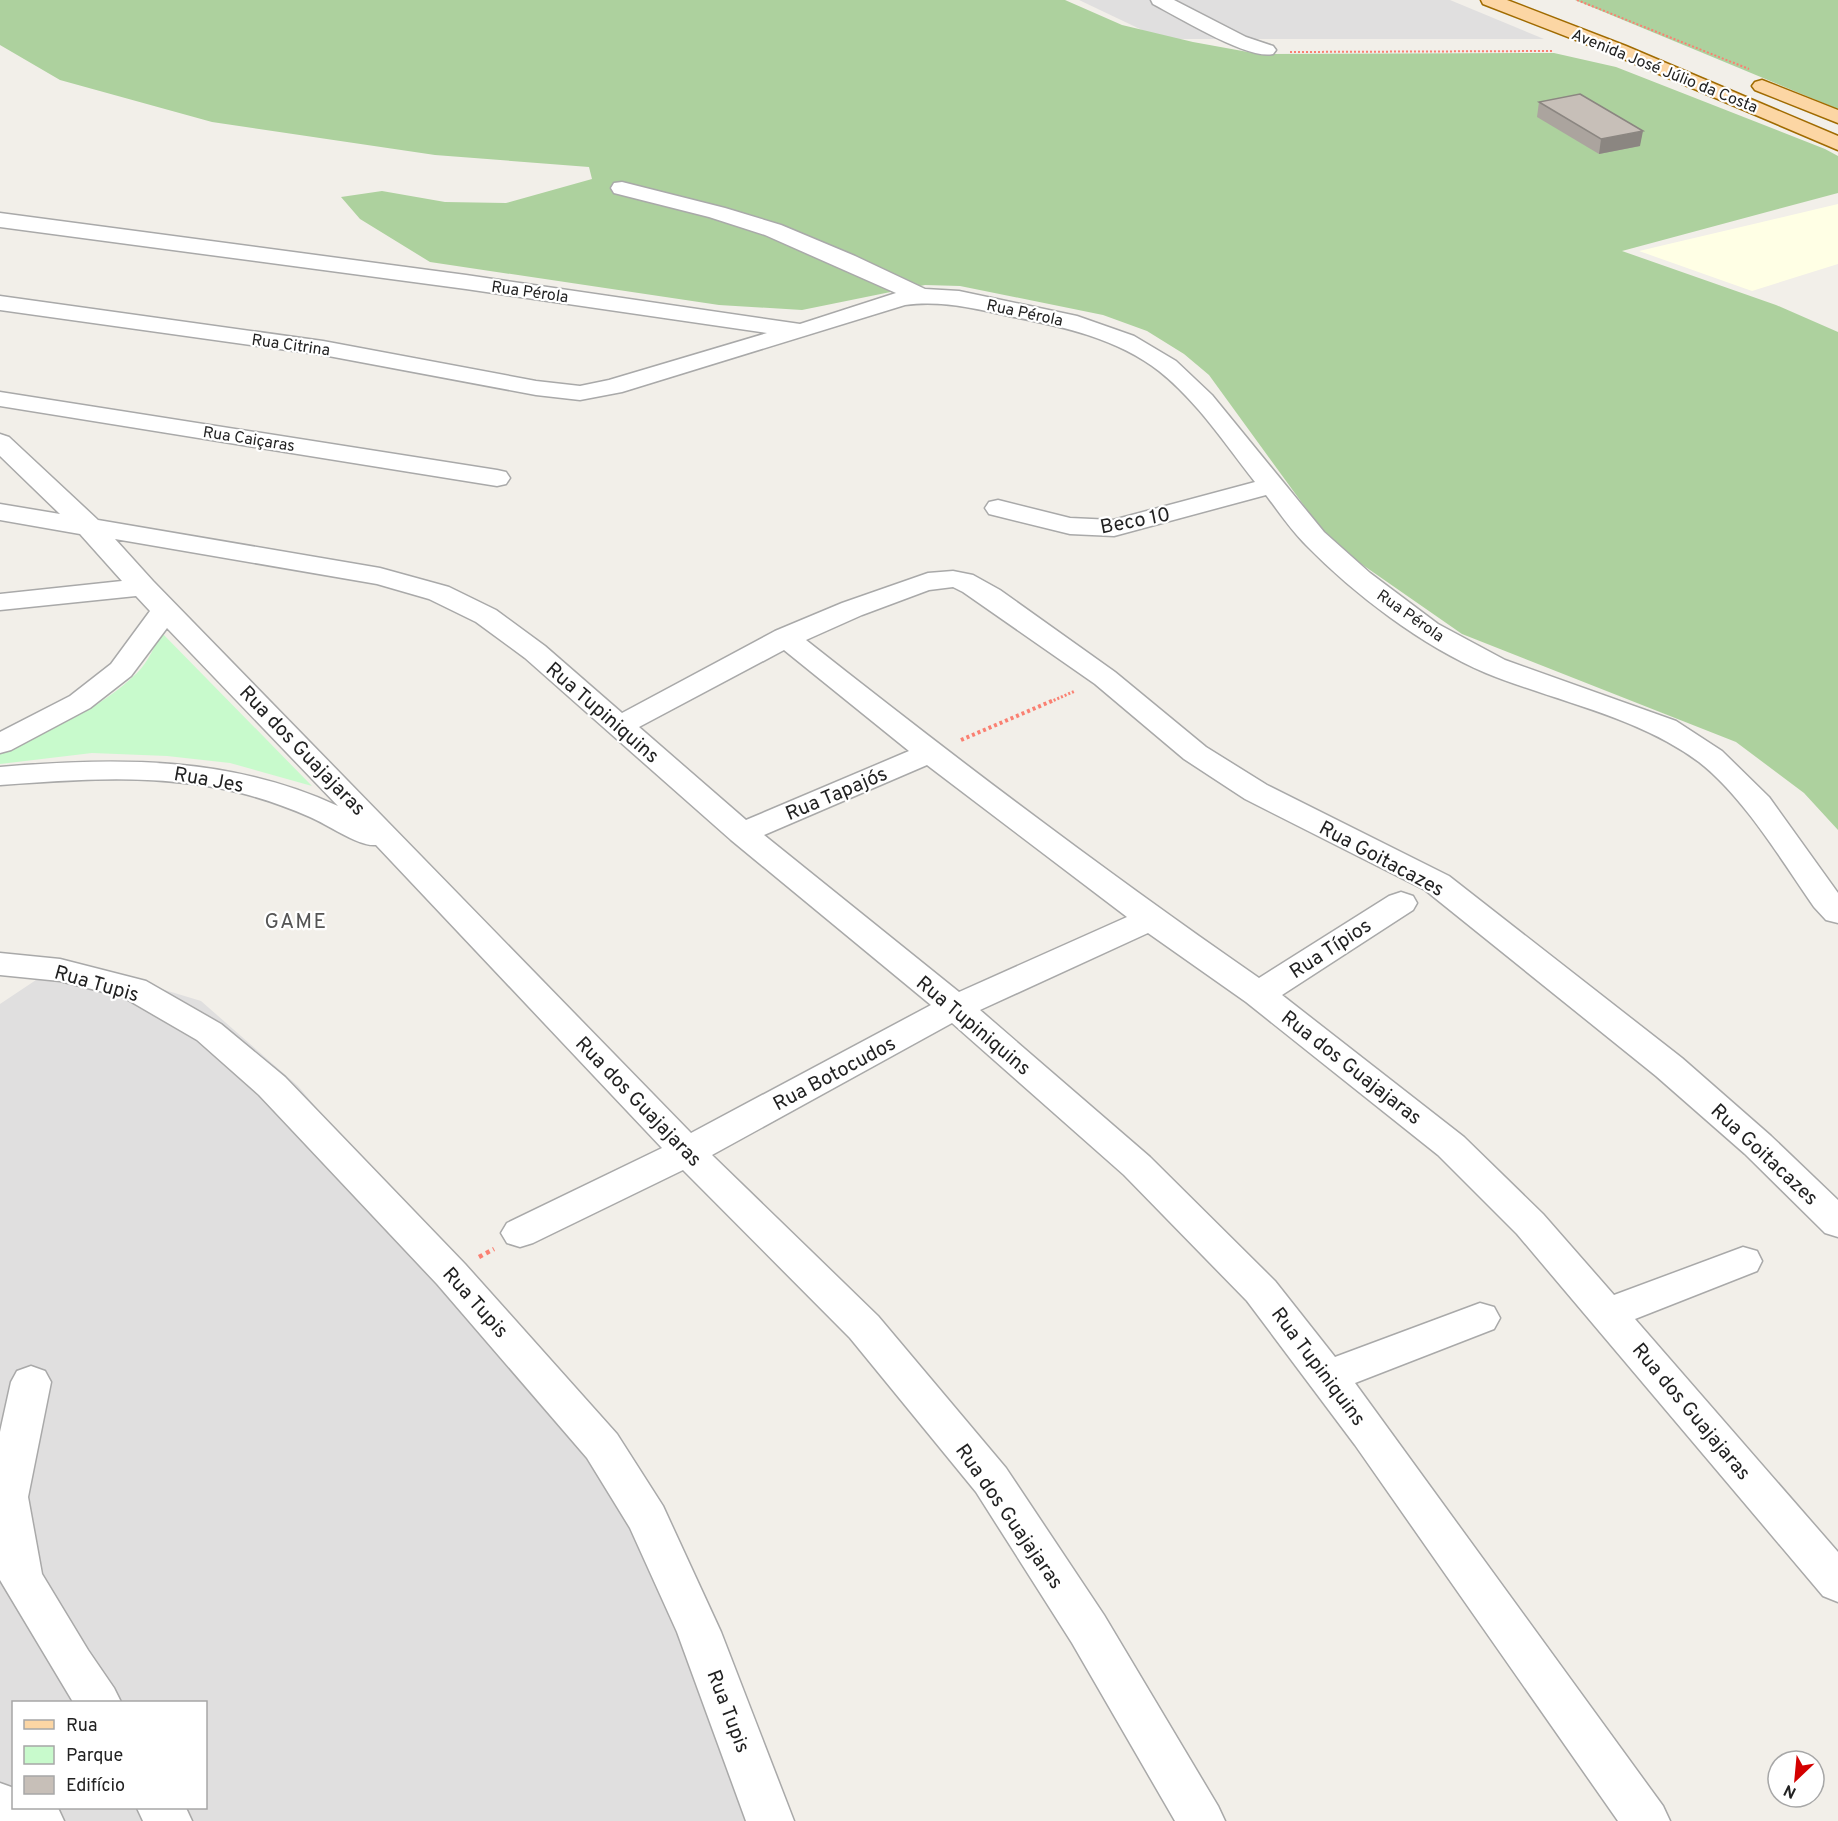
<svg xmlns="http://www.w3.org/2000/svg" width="1838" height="1821" font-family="Overpass,sans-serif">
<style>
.residential{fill:#e0dfdf;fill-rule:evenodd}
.education{fill:#ffffe5}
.forest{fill:#add19e}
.park{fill:#c8facc}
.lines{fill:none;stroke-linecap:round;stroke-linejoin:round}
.minor-casing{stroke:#a9a9a9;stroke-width:3}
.major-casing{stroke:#a06b00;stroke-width:3}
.path-far3{stroke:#fa8072;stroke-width:2;stroke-dasharray:2 2;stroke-linecap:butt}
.path-far2{stroke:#fa8072;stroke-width:3;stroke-dasharray:2 2;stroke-linecap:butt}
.path-far1{stroke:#fa8072;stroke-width:4;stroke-dasharray:3 3;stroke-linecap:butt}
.path{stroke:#fa8072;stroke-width:4.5;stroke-dasharray:4 4;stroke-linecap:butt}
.minor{fill:#fff;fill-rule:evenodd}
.major{fill:#fcd6a4;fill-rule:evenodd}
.wall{fill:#aba49e}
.shaded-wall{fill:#8b8681}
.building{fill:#c7bfb8;stroke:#8b8681;stroke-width:1.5}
.labels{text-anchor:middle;stroke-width:4.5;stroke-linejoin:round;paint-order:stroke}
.far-street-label{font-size:16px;fill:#222;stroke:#fff}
.street-label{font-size:20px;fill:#222;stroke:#fff}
.neighbourhood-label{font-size:21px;letter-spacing:1.5px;fill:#555;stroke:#fff}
</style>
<rect width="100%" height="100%" fill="#f2efe9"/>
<!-- residential -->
<g class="residential">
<path d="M1079,0H1450L1544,39H1161Z"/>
<path d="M66,960L201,1001L298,1086L639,1491L777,1821H0V1004ZM14,1702H206V1808H14Z"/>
</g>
<!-- education -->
<path class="education" d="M1838,204V264L1752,291L1639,251Z"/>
<!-- forest -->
<g class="forest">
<path d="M0,0H1065L1122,25L1193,42L1259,54L1554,53L1616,67L1825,149L1838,156V193L1622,251L1776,305L1838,332V830L1804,793L1736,742L1462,634L1357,561L1321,529L1209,375L1184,354L1147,331L1103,315L960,286L925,285L802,310L719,305L430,262L360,219L341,197L382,191L445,202L506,203L592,179L589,167L435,155L212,122L60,80L0,45Z"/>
<path d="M1575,0H1838V109Z"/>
</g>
<!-- park -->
<path class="park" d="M161,632L312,786L230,763L167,756L92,753L0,764V751C48,732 100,709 137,673C148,662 155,646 161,632Z"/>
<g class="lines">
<!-- minor casing -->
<g class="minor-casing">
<g id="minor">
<path d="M1151,0H1174L1246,37L1273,46L1276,50L1273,54C1248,60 1178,17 1153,4Z"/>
<path d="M622,182L725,208L781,225L855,256L925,289L959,291L1077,316L1134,336L1176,361L1212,395L1324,532L1370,573L1438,624L1505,660L1676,721L1722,751L1769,797L1838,893V923L1826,920L1814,907C1782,861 1744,797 1699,762C1637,716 1557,702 1486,673C1422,646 1354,594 1306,545C1291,530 1279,512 1266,495L1114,536L1070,534L989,514L985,508L989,502L998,500L1070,518L1113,520L1255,482C1225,444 1197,401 1159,371C1116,338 1061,326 1009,316C974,308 940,300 905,305L622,392L580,400L536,395L323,355L0,310V296L323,341L536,381L580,386L609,380L767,333L466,289L0,227V213L466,275L800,324L896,293L765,235L709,217L614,193L611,188L614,183Z"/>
<path d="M0,392L497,470L506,472L510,478L506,484L497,486L0,406Z"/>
<path d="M0,434L9,437L98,520L380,568L449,587L496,610L545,646L622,713L775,631L842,603L928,573L953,571L973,575L1000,590L1115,672L1206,747L1267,785L1449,876L1682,1058L1771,1136L1838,1200V1237L1825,1233L1745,1154L1656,1076L1425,890L1245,799L1184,759L1095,684L963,592L953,587L929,590L862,615L806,640C954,757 1104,871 1259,978L1389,896L1401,892L1413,896L1417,903L1413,910L1282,995L1464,1137L1543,1214L1614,1295L1743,1247L1757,1251L1762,1261L1757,1271L1635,1319L1838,1552V1602L1823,1596L1517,1234L1438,1155L1246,1002L1148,933L980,1010L1150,1157L1275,1281L1335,1357L1480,1303L1494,1307L1500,1318L1494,1329L1355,1383L1663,1806L1670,1821H1618L1355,1445L1247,1301L1124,1175L952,1023L712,1155L878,1316L1006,1468L1104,1615L1218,1806L1225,1821H1175L1072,1643L976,1492L850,1338L683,1170L533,1243L520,1247L507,1243L501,1233L507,1223L662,1148L376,845C359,847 327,824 310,817C287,807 264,799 241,793C161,773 81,779 0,785V767C116,757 230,756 338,806L167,628L131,676L90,708L11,750L0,753V732L70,696L111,664L150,611L136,596L0,610V594L122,581L80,534L0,520V504L60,514L0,456ZM115,539L377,584L429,599L476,622L525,658L731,840L931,1005L691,1133L153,581ZM784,650L909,751L746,820L639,727ZM927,765L1127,917L959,992L764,835Z"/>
<path d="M0,953L60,959L146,981L221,1024L285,1077L465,1264L617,1434L663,1506L721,1632L794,1821H746L677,1632L630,1528L587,1458L437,1284L259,1095L197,1040L123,997L60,981L0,975Z"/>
<path d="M31,1366L45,1371L51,1382L28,1497L42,1574L88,1650L114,1688L121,1702H73L0,1580V1432L11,1382L17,1371Z"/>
<path d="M0,1783L14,1788V1808H58L64,1821H0Z"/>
<path d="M137,1808H186L192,1821H143Z"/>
</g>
</g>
<!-- major casing -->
<g class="major-casing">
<g id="major">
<path d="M1481,0H1507L1626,46L1838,136V150L1612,54L1483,4Z"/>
<path d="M1762,80L1838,110V123L1755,90L1752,86L1755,82Z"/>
</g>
</g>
<!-- path-far3 -->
<g class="path-far3">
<path d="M1577,0L1749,69"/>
<path d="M1290,52L1552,51"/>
</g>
<!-- path-far2 -->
<path class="path-far2" d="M1050,702L1075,691"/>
<!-- path-far1 -->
<path class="path-far1" d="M961,740L1054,700"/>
<!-- path -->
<path class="path" d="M479,1257L494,1249"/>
<!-- minor -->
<use href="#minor" class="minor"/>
<!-- major -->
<use href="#major" class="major"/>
</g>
<!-- wall -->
<path class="wall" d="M1539,102L1640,146L1599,154L1537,117Z"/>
<!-- shaded-wall -->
<path class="shaded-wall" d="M1643,131L1640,146L1599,154L1601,139Z"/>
<!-- building -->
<path class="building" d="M1580,94L1643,131L1601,139L1539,102Z"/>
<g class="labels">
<!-- far-street labels -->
<g class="far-street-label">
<text transform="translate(1665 70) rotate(22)" y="6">Avenida José Júlio da Costa</text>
<text transform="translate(530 291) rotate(8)" y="6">Rua Pérola</text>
<text transform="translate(1025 312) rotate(12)" y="6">Rua Pérola</text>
<text transform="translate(291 344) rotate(8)" y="6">Rua Citrina</text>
<text transform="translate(249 438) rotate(9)" y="6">Rua Caiçaras</text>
<text transform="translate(1411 615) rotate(35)" y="6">Rua Pérola</text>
</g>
<!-- street labels -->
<g class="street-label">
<text transform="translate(1135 520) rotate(-11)" y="7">Beco 10</text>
<text transform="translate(603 712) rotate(41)" y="7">Rua Tupiniquins</text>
<text transform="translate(303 750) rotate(46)" y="7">Rua dos Guajajaras</text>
<text transform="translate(209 779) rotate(10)" y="7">Rua Jes</text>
<text transform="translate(836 793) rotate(-23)" y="7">Rua Tapajós</text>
<text transform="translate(1382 858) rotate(28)" y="7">Rua Goitacazes</text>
<text transform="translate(1330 948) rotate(-33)" y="7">Rua Típios</text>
<text transform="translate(97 983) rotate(16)" y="7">Rua Tupis</text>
<text transform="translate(974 1025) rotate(40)" y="7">Rua Tupiniquins</text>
<text transform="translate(1352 1067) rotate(38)" y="7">Rua dos Guajajaras</text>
<text transform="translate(834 1073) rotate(-28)" y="7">Rua Botocudos</text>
<text transform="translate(639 1101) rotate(46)" y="7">Rua dos Guajajaras</text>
<text transform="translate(1765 1154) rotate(43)" y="7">Rua Goitacazes</text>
<text transform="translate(476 1302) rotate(48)" y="7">Rua Tupis</text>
<text transform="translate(1319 1366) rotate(53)" y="7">Rua Tupiniquins</text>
<text transform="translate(1692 1411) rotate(50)" y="7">Rua dos Guajajaras</text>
<text transform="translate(1010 1516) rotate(55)" y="7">Rua dos Guajajaras</text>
<text transform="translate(729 1711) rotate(69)" y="7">Rua Tupis</text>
</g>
<!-- neighbourhood labels -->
<g class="neighbourhood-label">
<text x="296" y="928">GAME</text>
</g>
</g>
<!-- legend -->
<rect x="12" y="1701" width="195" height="108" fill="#ffffff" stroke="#a7a7a7" stroke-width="1.5"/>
<rect x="24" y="1720" width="30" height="9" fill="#fcd6a4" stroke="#a7a7a7" stroke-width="1.5"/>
<text x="66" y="1731" font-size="18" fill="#222222">Rua</text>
<rect x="24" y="1746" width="30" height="18" fill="#c8facc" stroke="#a7a7a7" stroke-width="1.5"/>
<text x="66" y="1761" font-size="18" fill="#222222">Parque</text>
<rect x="24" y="1776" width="30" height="18" fill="#c7bfb8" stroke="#a7a7a7" stroke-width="1.5"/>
<text x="66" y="1791" font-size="18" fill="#222222">Edifício</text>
<!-- north arrow -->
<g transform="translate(1796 1779) rotate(206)"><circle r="28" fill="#ffffff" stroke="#a7a7a7" stroke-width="1.5"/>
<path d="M0-4.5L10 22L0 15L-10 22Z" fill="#d40000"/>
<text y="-9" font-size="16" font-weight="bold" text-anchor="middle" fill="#222222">N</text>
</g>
</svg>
